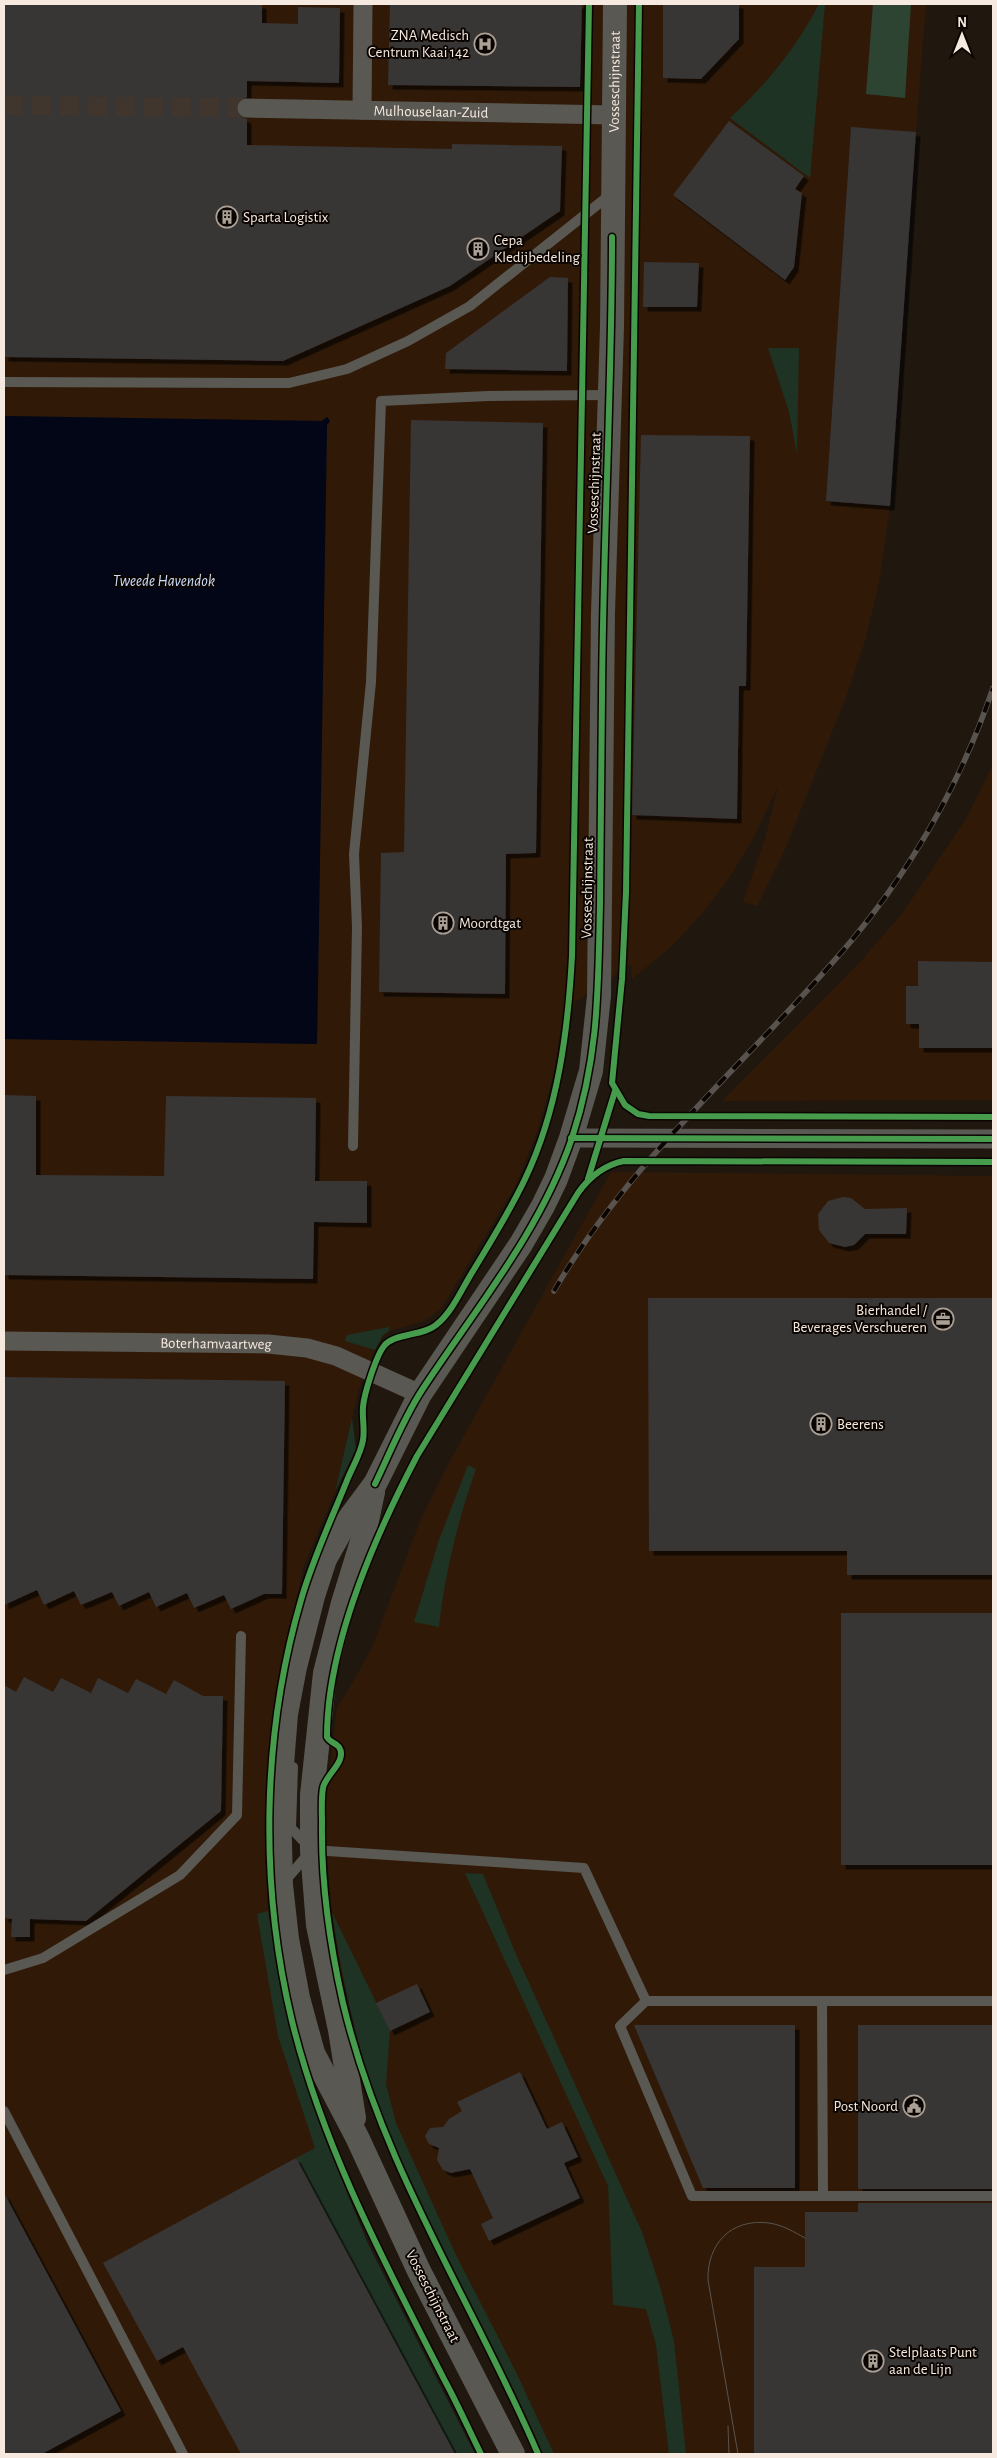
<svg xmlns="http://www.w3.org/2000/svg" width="997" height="2458" font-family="'Alegreya Sans',sans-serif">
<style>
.built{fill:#301a07}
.green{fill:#1e3323}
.forest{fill:#2d4432}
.water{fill:#030617}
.building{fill:#393435;filter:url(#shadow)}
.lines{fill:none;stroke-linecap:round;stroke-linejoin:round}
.minor-tunnel{stroke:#40362e;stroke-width:19;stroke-dasharray:19 9;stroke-linecap:butt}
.service{stroke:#595853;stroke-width:10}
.minor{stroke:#595853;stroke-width:19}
.tertiary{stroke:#595853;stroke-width:24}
.tram{stroke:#59534f;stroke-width:1}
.rail-casing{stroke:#59534f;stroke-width:5.5}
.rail{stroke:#0b0502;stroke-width:4;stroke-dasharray:11;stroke-linecap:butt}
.cycleway-casing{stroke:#0b0502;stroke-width:9}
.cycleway{stroke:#469c4c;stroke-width:6}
.labels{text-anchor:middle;stroke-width:4;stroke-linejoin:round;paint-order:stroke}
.poi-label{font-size:15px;fill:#f6e9df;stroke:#0b0502;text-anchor:start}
.street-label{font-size:15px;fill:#f6e9df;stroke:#0b0502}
.water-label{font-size:16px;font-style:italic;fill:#caddfc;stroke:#0b0502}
</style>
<defs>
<filter id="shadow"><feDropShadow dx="4.5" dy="4.5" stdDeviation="0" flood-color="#0009"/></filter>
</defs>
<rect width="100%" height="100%" fill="#20170f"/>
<!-- built -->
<g class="built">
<path d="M4,4H926L916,132L851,128L826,501L890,506L879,584L865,641L846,697L784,852L757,906L743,902L765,839L778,786L754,837L730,877L706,909L673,945L632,979L631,964L564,1010L553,1077L538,1129L516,1185L441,1309L425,1321L389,1331L378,1342L359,1389L335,1492L303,1568L280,1687L267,1808L266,1853L268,1911L280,1982L303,2076L323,2134L368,2244L475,2454H4V1039L317,1044L327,425L330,421L327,417L323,421L4,416Z"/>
<path d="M993,764V1100L722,1101L860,962L901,915L966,819Z"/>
<path d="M611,1172L993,1176V2454H543L507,2376L412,2189L396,2154L369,2076L341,1973L332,1912L324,1817L337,1707L352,1684L373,1645L420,1521L452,1457Z"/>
</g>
<!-- green -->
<g class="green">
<path d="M819,4H825L810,178L730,118C767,84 796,48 819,4Z"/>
<path d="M799,348L797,454L789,412L768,348Z"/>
<path d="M389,1327V1331L383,1335L375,1350L345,1341L347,1335Z"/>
<path d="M352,1418L356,1449L335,1492Z"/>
<path d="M468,1465L476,1469C458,1520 445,1572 439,1627L414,1622L439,1540Z"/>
<path d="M465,1873L483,1874L515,1952L642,2232L661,2290L674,2341L686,2454H669L656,2345L646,2309L613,2305L608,2186Z"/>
<path d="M268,1911L280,1982L303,2076L323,2134L368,2244L475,2454H455L296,2158L315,2148L278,2036L257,1914Z"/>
<path d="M332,1912L390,2031L386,2084L396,2123L455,2253L516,2372L554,2454H543C500,2352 440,2258 397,2156C364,2078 344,1994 332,1912Z"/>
</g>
<!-- forest -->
<path class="forest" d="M873,4H911L905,98L866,94Z"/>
<!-- water -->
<path class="water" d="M4,416L322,421L327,417L330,421L327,425L317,1044L4,1039Z"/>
<!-- building -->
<g class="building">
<path d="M4,4H262V23L298,24V7L340,8L339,83L247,81V97L238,102L236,108L241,117L247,119V145L452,149V144L562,146L560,211L450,286L283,361L4,357Z"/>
<path d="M390,4H582L580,87L388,85Z"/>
<path d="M663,4H739V39L701,79L663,78Z"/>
<path d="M729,121L804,176L795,189L802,193L794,267L785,280L673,195Z"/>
<path d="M851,127L916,132L890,506L826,501Z"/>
<path d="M644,262L699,263L697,307H643Z"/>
<path d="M550,277L568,278L567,371L445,369L446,353Z"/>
<path d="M411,420L543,423L536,853L506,854L505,994L379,992L381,853L404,852Z"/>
<path d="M641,435L750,436L746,686H739L737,819L632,815Z"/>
<path d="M918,961L993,962V1048H919V1024H906V986H918Z"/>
<path d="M4,1095L36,1096V1175L164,1176L166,1096L316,1098L315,1181H367V1223L314,1222L313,1279L4,1275Z"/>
<path d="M843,1197L851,1198L865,1209L907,1208L906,1234H865L854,1245L845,1247L829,1243L819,1230L818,1214L828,1201Z"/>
<path d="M648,1298H993V1575H847V1551H649Z"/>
<path d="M4,1377L285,1381L282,1594H264L231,1609L224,1595L194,1608L187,1593L156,1607L149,1592L119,1606L112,1592L81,1605L74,1591L44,1605L37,1590L4,1605Z"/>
<rect x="841" y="1613" width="152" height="252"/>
<path d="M24,1677L53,1692L61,1678L91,1693L98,1678L128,1693L136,1679L166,1694L174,1680L203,1696H223L221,1811L86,1921L30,1919V1937H11L12,1919L4,1918V1685L16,1692Z"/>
<path d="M417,1984L430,2012L390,2031L376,2003Z"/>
<path d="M634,2025H795V2188H703Z"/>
<rect x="858" y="2025" width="135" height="164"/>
<path d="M520,2072L547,2129L562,2122L578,2157L564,2163L580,2198L489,2241L481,2224L493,2218L470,2169L451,2173L443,2170L437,2160L439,2148L429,2144L425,2136L430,2128L443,2127L449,2119L462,2111L457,2102Z"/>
<path d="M296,2158L455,2454H241L183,2347L157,2361L103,2263Z"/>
<path d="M4,2193L121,2411L42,2454H4Z"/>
<path d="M858,2203H993V2454H754V2267H805V2212H858Z"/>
</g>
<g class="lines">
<!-- minor-tunnel -->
<path class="minor-tunnel" d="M4,105L247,108"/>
<!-- service -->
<g class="service">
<path d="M4,382L289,383L347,369L408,341L470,306L611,194"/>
<path d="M353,1146L357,927L354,854L371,682L381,401L488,396L609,395"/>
<path d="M293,1767L291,1828L312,1850L584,1868L646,2001"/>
<path d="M285,1881L310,1852"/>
<path d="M4,1970L43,1958L180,1875L237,1815L241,1636"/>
<path d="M822,2001L823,2196"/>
<path d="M993,2001H646L620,2026L692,2196H993"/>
<path d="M4,2111L183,2454"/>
</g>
<!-- minor -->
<g class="minor">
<path id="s1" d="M247,108L614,115"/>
<path d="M362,110L363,4"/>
<path d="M571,1138L993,1139"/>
<path id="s2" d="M4,1341L268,1344L307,1348L336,1356L420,1394"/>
</g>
<!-- tertiary -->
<g class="tertiary">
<path d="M354,2118L340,2030L318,1925L312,1850V1795L325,1673L343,1603L364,1535L373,1492"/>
<path id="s3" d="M513,2454L419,2271L357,2137L313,2053L298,1998L287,1939L281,1885L279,1803L286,1714L295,1667L313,1596L325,1559L343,1527L375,1484L420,1394L521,1244L543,1206L556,1179L571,1138L591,1071L599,996L603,613L612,327L615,4"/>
</g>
<!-- tram -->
<g class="tram">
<path d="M728,2426L729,2454"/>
<path d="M738,2454L708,2280C707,2244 731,2218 769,2223C783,2225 794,2232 805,2238"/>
</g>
<!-- rail casing -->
<g class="rail-casing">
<path id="rail" d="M554,1291C631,1157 753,1058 852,940C914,865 962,780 993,688"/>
</g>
<!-- rail -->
<use href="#rail" class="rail"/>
<!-- cycleway casing -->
<g class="cycleway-casing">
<g id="cycleway">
<path d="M639,4L626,892L622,979L612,1083L625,1105L638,1114L649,1116L993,1117"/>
<path d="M571,1138L993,1139"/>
<path d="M588,1179L615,1091"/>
<path d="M375,1484C390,1453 403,1419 422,1390C476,1308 540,1232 572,1138C599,1056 598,989 600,905C601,835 601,765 602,695C603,542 612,390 612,237"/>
<path d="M481,2454C469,2430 458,2405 445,2381C386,2265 323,2148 292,2021C259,1884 262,1734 301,1600C313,1558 332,1518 348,1478C353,1466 361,1453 363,1440C365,1429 362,1418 363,1407C364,1394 376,1356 384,1346C394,1333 423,1336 436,1325C452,1313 462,1288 473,1271C491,1241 510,1211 525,1179C558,1110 568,1031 572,956L589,4"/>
<path d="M538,2454C473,2302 382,2168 343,2003C330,1945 321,1883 322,1823C322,1812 321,1799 323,1788C325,1775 348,1761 339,1747C335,1742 330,1743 327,1737C327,1646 375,1536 417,1456L578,1193C590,1176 604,1165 624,1161L993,1162"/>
</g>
</g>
<!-- cycleway -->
<use href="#cycleway" class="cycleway"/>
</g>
<!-- icons -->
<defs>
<g id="hospital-ring" transform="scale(1.125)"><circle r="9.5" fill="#0b0502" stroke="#aba096" stroke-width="1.5"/><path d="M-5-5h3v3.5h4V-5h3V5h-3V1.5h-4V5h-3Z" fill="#aba096"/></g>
<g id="building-ring" transform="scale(1.125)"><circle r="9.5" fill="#0b0502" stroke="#aba096" stroke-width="1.5"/><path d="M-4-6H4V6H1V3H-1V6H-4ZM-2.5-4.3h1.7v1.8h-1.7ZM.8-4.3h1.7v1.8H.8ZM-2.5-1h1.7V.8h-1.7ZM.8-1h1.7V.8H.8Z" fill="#aba096"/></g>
<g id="office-ring" transform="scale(1.125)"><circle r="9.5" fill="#0b0502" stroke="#aba096" stroke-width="1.5"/><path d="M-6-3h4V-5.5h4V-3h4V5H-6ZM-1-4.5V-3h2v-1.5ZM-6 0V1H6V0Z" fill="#aba096"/></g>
<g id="civic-ring" transform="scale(1.125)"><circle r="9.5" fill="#0b0502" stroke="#aba096" stroke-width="1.5"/><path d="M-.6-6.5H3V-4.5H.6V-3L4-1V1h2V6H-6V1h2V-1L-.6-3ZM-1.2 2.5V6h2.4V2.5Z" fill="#aba096"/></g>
</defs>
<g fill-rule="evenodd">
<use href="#hospital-ring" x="485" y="44"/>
<use href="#building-ring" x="227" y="217"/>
<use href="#building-ring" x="478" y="249"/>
<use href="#building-ring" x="443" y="923"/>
<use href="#office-ring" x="943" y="1319"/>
<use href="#building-ring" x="821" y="1424"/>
<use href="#civic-ring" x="914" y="2106"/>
<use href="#building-ring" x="873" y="2361"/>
</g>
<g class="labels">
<!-- poi labels -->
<g class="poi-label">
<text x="469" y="40" text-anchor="end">ZNA Medisch<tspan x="469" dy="17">Centrum Kaai 142</tspan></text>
<text x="243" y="222">Sparta Logistix</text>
<text x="494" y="245">Cepa<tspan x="494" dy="17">Kledijbedeling</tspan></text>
<text x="459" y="928">Moordtgat</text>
<text x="927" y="1315" text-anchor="end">Bierhandel /<tspan x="927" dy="17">Beverages Verschueren</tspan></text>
<text x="837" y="1429">Beerens</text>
<text x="898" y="2111" text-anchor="end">Post Noord</text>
<text x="889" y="2357">Stelplaats Punt<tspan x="889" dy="17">aan de Lijn</tspan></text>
</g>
<!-- street labels -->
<g class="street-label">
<text dy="5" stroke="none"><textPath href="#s3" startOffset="2500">Vosseschijnstraat</textPath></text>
<text dy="5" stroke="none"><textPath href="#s1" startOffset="184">Mulhouselaan-Zuid</textPath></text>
<text transform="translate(594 483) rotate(-88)" y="5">Vosseschijnstraat</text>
<text transform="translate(587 888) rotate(-89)" y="5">Vosseschijnstraat</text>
<text dy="5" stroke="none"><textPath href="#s2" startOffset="212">Boterhamvaartweg</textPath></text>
<text transform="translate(433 2296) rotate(63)" y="5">Vosseschijnstraat</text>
</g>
<!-- water labels -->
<g class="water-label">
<text x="164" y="586">Tweede Havendok</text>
</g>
</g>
<!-- border -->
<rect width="997" height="2458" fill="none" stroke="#f6e9df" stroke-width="10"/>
<!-- north arrow -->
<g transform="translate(962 35)" stroke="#0b0502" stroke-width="4" paint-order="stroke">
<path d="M0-4L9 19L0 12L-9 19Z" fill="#f6e9df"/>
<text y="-8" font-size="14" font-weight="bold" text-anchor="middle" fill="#f6e9df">N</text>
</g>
</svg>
